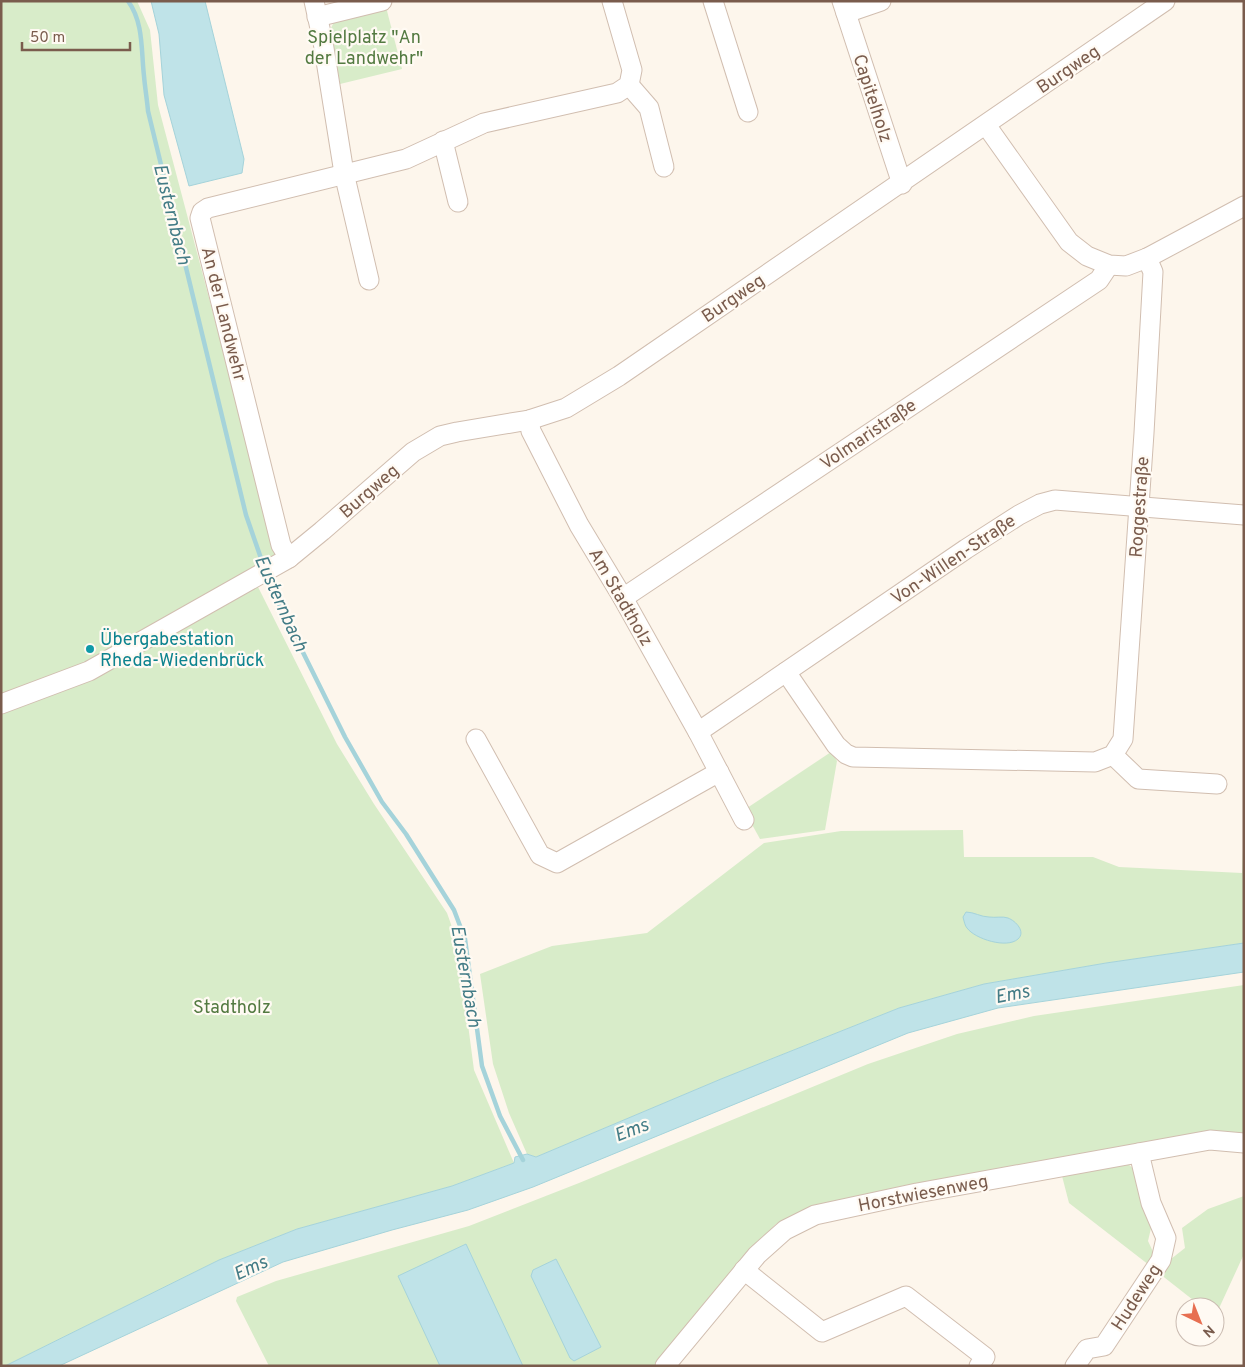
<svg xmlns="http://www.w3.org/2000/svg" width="1245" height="1367" font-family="Overpass,sans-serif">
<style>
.green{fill:#d8ecc9}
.water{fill:#bfe3e8;stroke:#a5d3da}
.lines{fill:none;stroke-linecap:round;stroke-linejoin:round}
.stream{stroke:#a5d3da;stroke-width:4.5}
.minor-casing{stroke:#d1beb0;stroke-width:21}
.minor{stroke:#fff;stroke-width:19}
.culture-dot{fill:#0f9aa8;stroke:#fffaf3;stroke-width:2}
.labels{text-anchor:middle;stroke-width:4.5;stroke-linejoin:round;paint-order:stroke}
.park-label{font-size:18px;fill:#537a41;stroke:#fffaf3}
.street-label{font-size:18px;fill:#7a5c4d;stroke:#fffaf3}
.culture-label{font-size:18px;fill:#0d838f;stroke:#fffaf3;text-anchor:start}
.water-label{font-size:19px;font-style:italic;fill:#437c86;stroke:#fffaf3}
</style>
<rect width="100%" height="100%" fill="#fdf6ec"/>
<!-- green -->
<g class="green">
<path d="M1,1H137L150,30L158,105L277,555L250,571L337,744L374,804L447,913L457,941L474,1070L514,1163L452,1186L297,1229L219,1260L5,1366H1Z"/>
<path d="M386,7L402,69L340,84L330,30L335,20Z"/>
<path d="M831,752L837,761L825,830L760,839L744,810Z"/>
<path d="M1244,828V943L1106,963L984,984L899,1008L721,1079L536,1157L527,1154L509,1113L493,1064L480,974L552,946L647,933L764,843L841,831L963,830L964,857H1093L1119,867L1242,873Z"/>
<path d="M1244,985V1134L1212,1131L1022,1164L811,1208L776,1224L751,1248L675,1350L655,1366H269L236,1301L237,1297L276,1281L469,1226L579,1183L868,1064L957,1034L1034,1016Z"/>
<path d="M1128,1164L1139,1174L1152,1224L1148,1241L1155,1256L1149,1265L1069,1203L1062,1176Z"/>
<path d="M1244,1196V1254L1215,1317V1307H1202L1160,1274L1171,1259L1185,1248L1182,1228L1208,1209Z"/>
</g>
<!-- water -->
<g class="water">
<path d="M151,1H205L244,159L242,173L189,186L164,95L159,34Z"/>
<path d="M966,912C974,912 981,917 989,917C995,918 1003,916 1008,918C1016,921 1026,932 1018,939C1007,949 975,939 967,928C965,926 964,921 963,917Z"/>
<path d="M1244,943V972L998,1008L908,1033L533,1187L468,1210L392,1230L283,1262L59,1366H5L219,1260L297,1229L452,1186L514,1163L515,1157L527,1154L536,1157L721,1079L899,1008L984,984L1106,963Z"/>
<path d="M466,1244L523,1366H440L398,1276Z"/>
<path d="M556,1259L601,1347L574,1361L570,1358L531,1276L533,1270Z"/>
</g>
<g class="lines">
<!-- stream -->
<g class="stream">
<path d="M128,1C144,23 141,51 144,76C145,88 147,99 148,111L246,515L264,567"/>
<path d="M267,577L271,588L345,737L382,802L406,834L454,910L465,939L482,1066L500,1116L523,1160"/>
</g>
<!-- minor casing -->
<g class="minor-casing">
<g id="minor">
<path d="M314,1L323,42L344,173L369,280"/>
<path d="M713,1L748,112"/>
<path d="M842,1L902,184"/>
<path d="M846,13L881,1"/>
<path d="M317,17L382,1"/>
<path d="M629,85L649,108L664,167"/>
<path d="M986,125L1069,242L1087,256L1109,265L1126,266L1147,258L1244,206"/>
<path d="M443,141L458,202"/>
<path d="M529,420L531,431L579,525L623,598L698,732L744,820"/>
<path d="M289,558L281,545L200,218L202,212L208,208L406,159L484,123L617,93L629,85L632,70L612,1"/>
<path d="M623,598L1099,280L1109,265"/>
<path d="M786,672L836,745L846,754L853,757L1095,762L1113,755L1123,739L1144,433L1153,272L1147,258"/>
<path d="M1,704L89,671L289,558L322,531L413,452L440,436L457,432L529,420L566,408L619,376L1165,1"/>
<path d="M698,732L966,549L1019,515L1040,504L1055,500L1244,515"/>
<path d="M476,739L540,855L557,863L719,772"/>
<path d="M1113,755L1138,779L1217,784"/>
<path d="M744,1270L822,1332L906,1296L985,1357L979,1366"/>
<path d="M665,1366L757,1255L785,1230L815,1215L917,1193L1210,1140L1244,1143"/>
<path d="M1075,1366L1087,1349L1104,1346L1161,1260L1166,1238L1151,1203L1139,1153"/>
</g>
</g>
<!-- minor -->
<use href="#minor" class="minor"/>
</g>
<!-- markers -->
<circle class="culture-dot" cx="90" cy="649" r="5"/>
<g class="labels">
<!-- park labels -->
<g class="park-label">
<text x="364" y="43">Spielplatz "An<tspan x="364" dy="21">der Landwehr"</tspan></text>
<text x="232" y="1013">Stadtholz</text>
</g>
<!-- street labels -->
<g class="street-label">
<text transform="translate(1068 69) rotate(-34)" y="6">Burgweg</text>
<text transform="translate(873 98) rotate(72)" y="6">Capitelholz</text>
<text transform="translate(733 298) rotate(-34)" y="6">Burgweg</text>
<text transform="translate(224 314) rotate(76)" y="6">An der Landwehr</text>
<text transform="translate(868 434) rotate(-34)" y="6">Volmaristraße</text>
<text transform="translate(369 491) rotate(-41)" y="6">Burgweg</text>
<text transform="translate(1139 507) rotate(-86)" y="6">Roggestraße</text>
<text transform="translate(953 559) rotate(-34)" y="6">Von-Willen-Straße</text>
<text transform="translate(621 597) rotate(60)" y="6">Am Stadtholz</text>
<text transform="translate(923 1193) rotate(-11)" y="6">Horstwiesenweg</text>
<text transform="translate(1136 1297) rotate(-57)" y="6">Hudeweg</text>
</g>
<!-- culture labels -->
<g class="culture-label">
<text x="100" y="645">Übergabestation<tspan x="100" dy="21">Rheda-Wiedenbrück</tspan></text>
</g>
<!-- water labels -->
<g class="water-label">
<text transform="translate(173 214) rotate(76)" y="7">Eusternbach</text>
<text transform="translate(282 603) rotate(66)" y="7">Eusternbach</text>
<text transform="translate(467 976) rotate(80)" y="7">Eusternbach</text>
<text transform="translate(1012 993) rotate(-11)" y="7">Ems</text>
<text transform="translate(631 1129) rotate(-21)" y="7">Ems</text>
<text transform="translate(250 1267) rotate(-25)" y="7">Ems</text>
</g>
</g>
<!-- border -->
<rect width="1245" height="1367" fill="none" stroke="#7a5c4d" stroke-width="5"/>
<!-- north arrow -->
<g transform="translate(1200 1322) rotate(137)"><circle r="24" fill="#fffaf3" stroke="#cabbb1"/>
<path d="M0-4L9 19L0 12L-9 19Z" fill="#e76f51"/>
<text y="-8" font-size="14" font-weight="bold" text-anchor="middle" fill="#7a5c4d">N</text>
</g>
<!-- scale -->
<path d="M22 42v8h108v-8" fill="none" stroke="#7a5c4d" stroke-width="2.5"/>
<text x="30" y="42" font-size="15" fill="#7a5c4d" stroke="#fffaf3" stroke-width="4" paint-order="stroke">50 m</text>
</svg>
